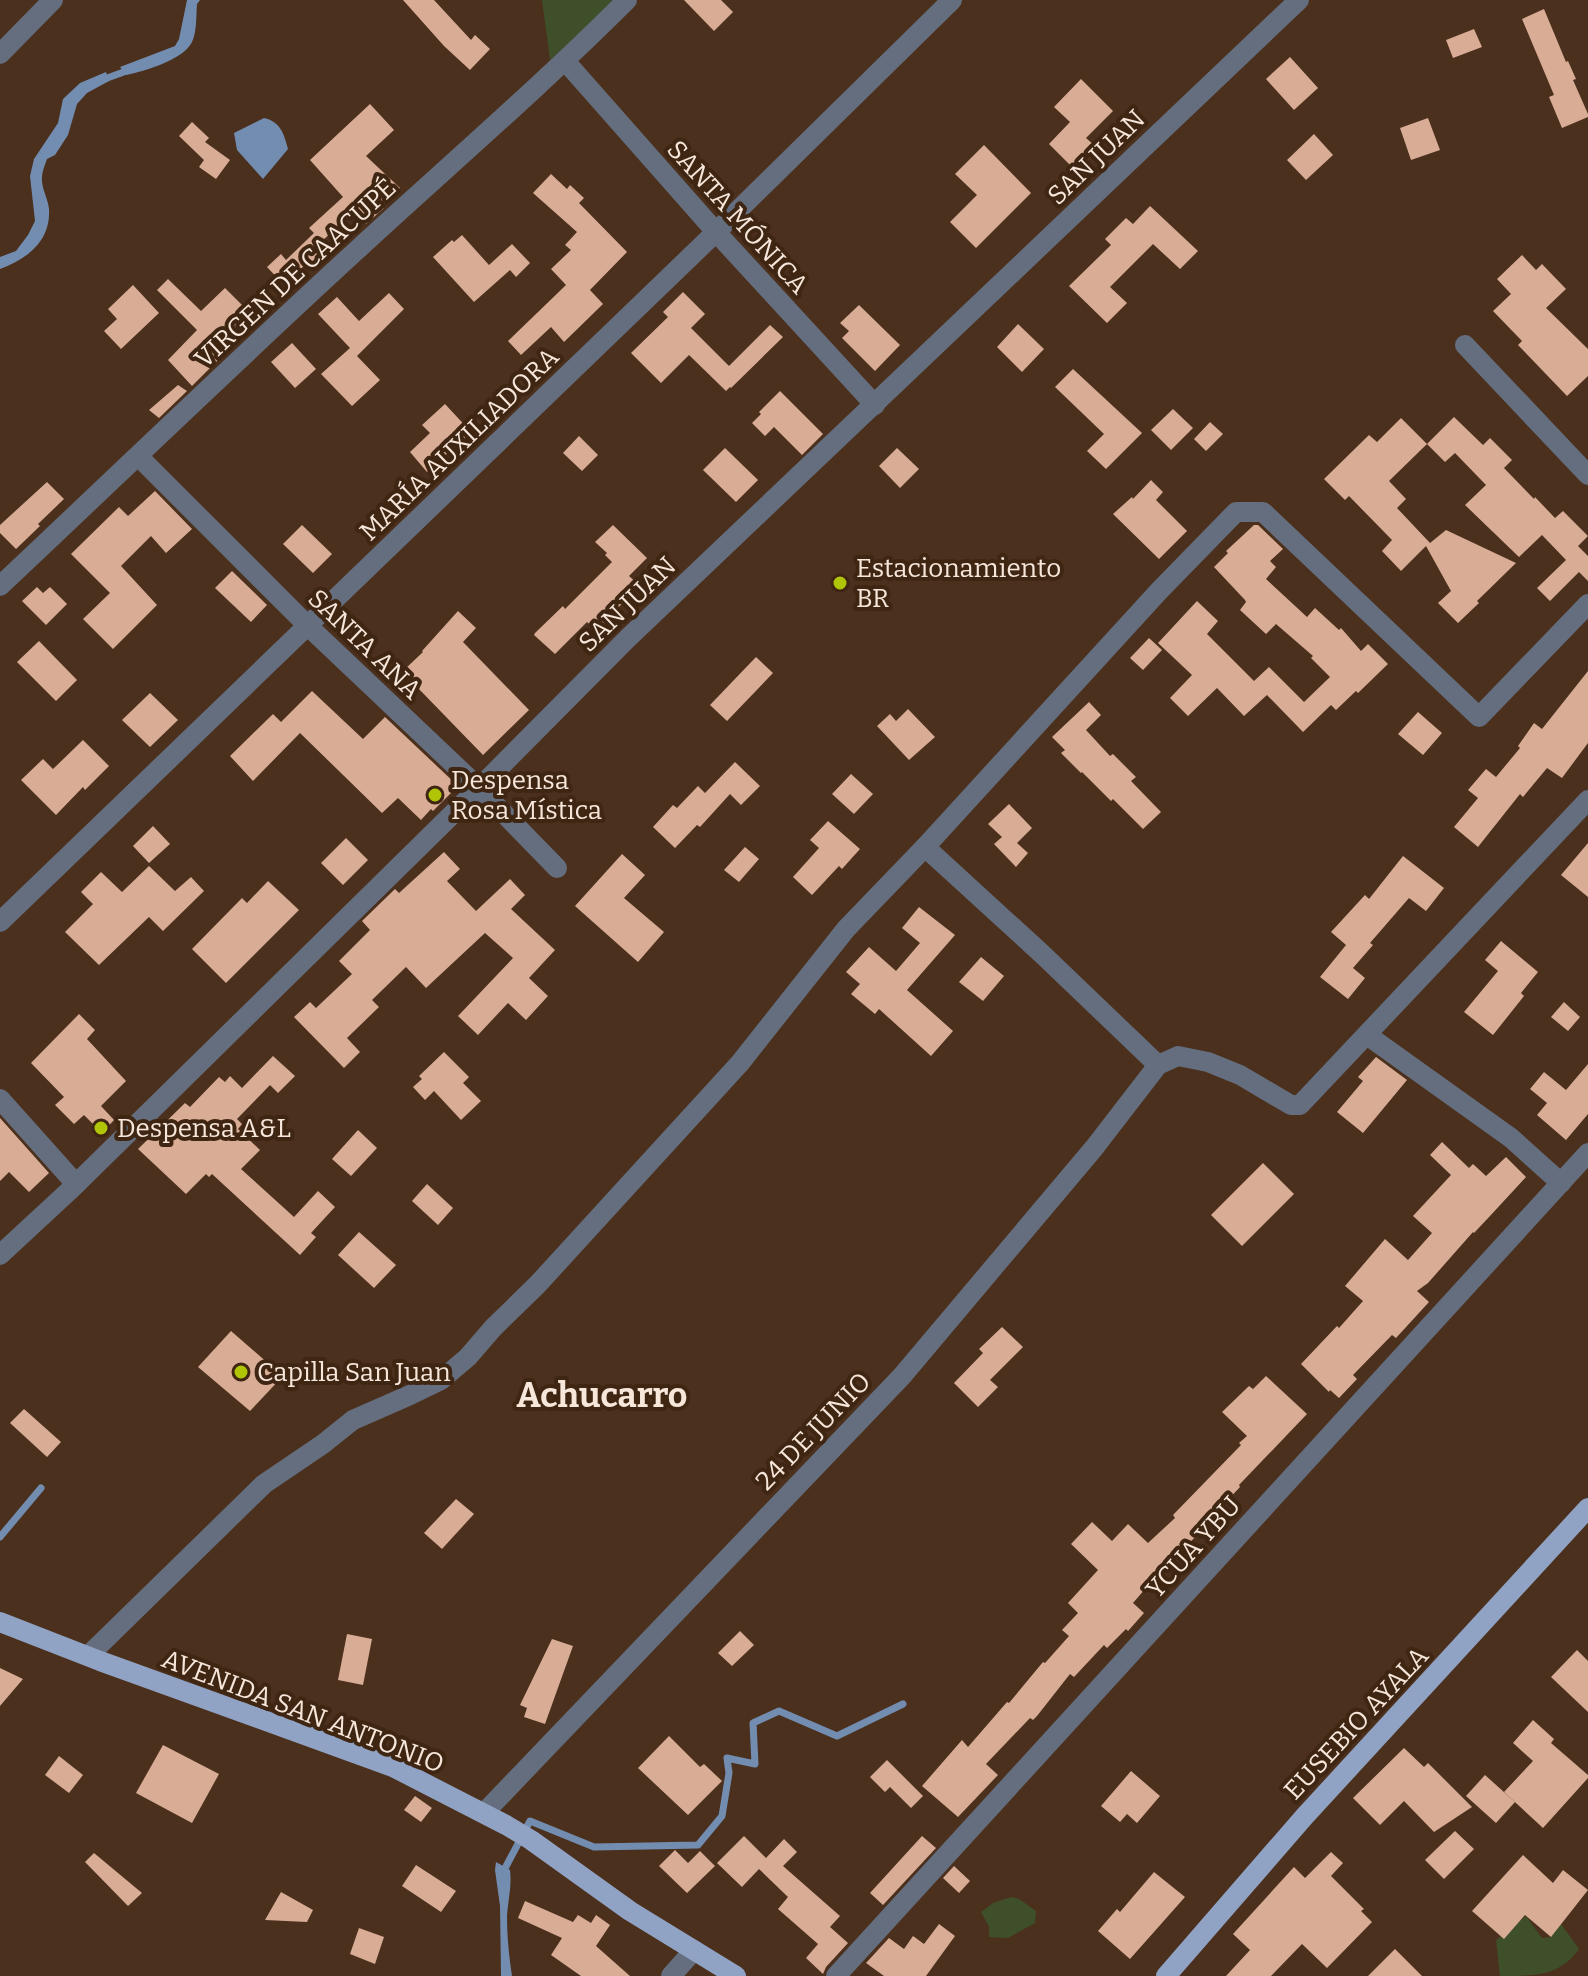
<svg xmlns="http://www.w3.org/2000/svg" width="1588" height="1976" font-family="Bitter,serif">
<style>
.green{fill:#3f4f29}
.water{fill:#738db1}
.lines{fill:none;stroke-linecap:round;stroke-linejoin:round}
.stream{stroke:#738db1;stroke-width:7}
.building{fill:#d9ac95}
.minor{stroke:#656e7e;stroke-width:20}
.major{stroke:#91a3c4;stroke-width:20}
.poi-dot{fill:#afc506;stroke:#3f2613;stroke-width:3}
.labels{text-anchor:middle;stroke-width:8;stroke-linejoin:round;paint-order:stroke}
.street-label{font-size:26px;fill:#f7e6da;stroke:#3f2613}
.poi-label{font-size:26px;fill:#f7e6da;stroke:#3f2613;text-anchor:start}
.district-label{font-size:34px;font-weight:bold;fill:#f7e6da;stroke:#3f2613}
</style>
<rect width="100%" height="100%" fill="#4a301d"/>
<!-- green -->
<g class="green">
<path d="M542,0H615L550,60Z"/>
<path d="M1011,1897L1019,1899L1036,1911L1035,1923L1008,1938L989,1937V1927L981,1912L993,1903Z"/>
<path d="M1526,1916L1542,1938L1551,1937L1561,1924L1579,1949C1560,1976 1536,1976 1500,1976L1496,1940Z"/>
</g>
<!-- water -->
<g class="water">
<path d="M187,0H200L197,4C196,16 197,31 192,42C183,60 145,71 126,75L120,67L175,46L179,39Z"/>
<path d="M106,72L109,81L87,93L77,104L68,135L55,155L47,159C45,165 42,171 42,177C41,188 48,198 49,209C51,241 27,259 0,269V257L16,251L28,235L35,221L30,176L34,159L58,123L63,99L80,83Z"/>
<path d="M264,118C281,122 284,134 288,149L263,179L237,150L234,133Z"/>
<path d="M496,1862L510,1870C512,1886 508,1900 507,1916C507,1937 509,1956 512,1976H501L500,1906L495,1870Z"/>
</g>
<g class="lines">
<!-- stream -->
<g class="stream">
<path d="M99,81L132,69"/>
<path d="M0,1537L41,1488"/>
<path d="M502,1874L530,1821L594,1847L698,1845L722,1816L729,1773L727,1758L755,1764L753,1723L779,1711L837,1736L903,1704"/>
</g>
</g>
<!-- building -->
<g class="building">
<path d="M403,0H434L471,40L475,35L490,49L470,70L444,46Z"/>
<path d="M684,0H721L733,12L714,31Z"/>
<path d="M1544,9L1566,62L1568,61L1576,79L1573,80L1588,114V117L1562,128L1549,97L1554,95L1522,19Z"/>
<path d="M1474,29L1482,47L1453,58L1446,40Z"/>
<path d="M1290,57L1318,88L1294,110L1266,79Z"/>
<path d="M1081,79L1113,111L1086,138L1095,146L1073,168L1049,144L1070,122L1054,107Z"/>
<path d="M370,104L394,130L366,156L400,188L382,206L384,208L366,224L355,211L322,241L333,253L315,270L308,262L284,285L267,267L281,254L286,260L314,233L309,228L343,197L310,160Z"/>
<path d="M1428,118L1440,150L1411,160L1400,128Z"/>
<path d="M192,122L209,138L205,142L230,160L216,179L199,167L204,160L179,136Z"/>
<path d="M1314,134L1333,155L1306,180L1287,160Z"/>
<path d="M984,145L1031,193L976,248L950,222L977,195L955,174Z"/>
<path d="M551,174L567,189L570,185L584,198L579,203L627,252L590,290L603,304L564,342L551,327L521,355L508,341L566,285L551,269L571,250L565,245L577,232L533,193Z"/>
<path d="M1150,206L1198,251L1180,269L1153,244L1110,287L1127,303L1107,323L1069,286L1111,245L1105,239L1126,218L1133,224Z"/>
<path d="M462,235L489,265L512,244L530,263L516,277L510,270L474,302L433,257L452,240L454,242Z"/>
<path d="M1522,255L1536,270L1542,264L1566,289L1546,308L1588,349V376L1567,396L1518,345L1522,341L1493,311L1511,294L1497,279Z"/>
<path d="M168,279L201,311L225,288L253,316L219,349L224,354L192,386L168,360L197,330L157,290Z"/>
<path d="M133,285L159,313L121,349L104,331L117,319L108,309Z"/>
<path d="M683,292L705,314L691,328L729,366L770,325L783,337L731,388L730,387L726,391L689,355L661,383L631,353L668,317L663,312Z"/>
<path d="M389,293L404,309L357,356L380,380L352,406L321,374L350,348L318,314L337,297L359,321Z"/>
<path d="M859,305L900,345L875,371L842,338L849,331L840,323Z"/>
<path d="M1018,324L1044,349L1022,372L997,347Z"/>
<path d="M292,343L316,369L295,388L271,362Z"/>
<path d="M1073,369L1142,433L1106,469L1087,451L1104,434L1055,387Z"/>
<path d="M178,385L187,391L159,418L149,410Z"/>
<path d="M780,391L823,434L802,455L774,427L765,436L752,423L761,414L759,412Z"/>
<path d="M445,404L471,432L427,472L410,452L430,433L422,425Z"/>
<path d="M1173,409L1193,428L1171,450L1151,430Z"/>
<path d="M1454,417L1483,445L1490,438L1512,460L1504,468L1534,499L1535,497L1555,518L1563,511L1588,536L1578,546L1588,556V581L1579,572L1550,601L1537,588L1566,560L1542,535L1519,557L1465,505L1486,485L1455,453L1445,462L1427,444Z"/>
<path d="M1401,418L1427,444L1389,481L1406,499L1397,508L1430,543L1446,530L1516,563L1477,601L1479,603L1458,623L1438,603L1451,591L1426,546L1401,571L1382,551L1392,540L1349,496L1345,500L1324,479L1369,435L1377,442Z"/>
<path d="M1210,422L1223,434L1206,451L1194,439Z"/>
<path d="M579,436L598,455L582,471L563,453Z"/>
<path d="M725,448L758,480L736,502L703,470Z"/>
<path d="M897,448L919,469L900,488L879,466Z"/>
<path d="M1151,480L1163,492L1156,500L1187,531L1159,559L1113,514L1132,497L1133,499Z"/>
<path d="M47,482L64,499L38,524L40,526L16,549L0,533V525Z"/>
<path d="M155,491L192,529L166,553L151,536L121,566L157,605L113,649L83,619L110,593L71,554L119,507L128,516Z"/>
<path d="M302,525L332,554L313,573L283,544Z"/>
<path d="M613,525L647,558L629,576L638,584L598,632L587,622L555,654L534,635L535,633L563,606L565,609L612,562L605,555L607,553L595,542Z"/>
<path d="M1254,525H1258L1283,549L1270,561L1276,567L1266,579L1307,617L1315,608L1339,630L1341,628L1361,651L1368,644L1388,664L1358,693L1356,691L1336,710L1331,705L1303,732L1267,695L1244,716L1217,688L1188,716L1170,698L1192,675L1158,643L1197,601L1218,621L1207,634L1254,681L1269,667L1304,702L1330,677L1311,658L1313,656L1276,624L1266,634L1240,610L1246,602L1245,600L1214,567L1228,553L1226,551Z"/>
<path d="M232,571L267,605L251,622L215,588Z"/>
<path d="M37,587L43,593L50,587L67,604L46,625L22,601Z"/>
<path d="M458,611L476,628L463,642L529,710L483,755L417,687L420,684L405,669L423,652L422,651Z"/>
<path d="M1149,638L1162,650L1143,670L1130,658Z"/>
<path d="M39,641L77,680L56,701L17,662Z"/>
<path d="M756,657L773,673L727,721L710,705Z"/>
<path d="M1588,671V743L1562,778L1547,768L1523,797L1520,794L1478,847L1454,827L1478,798L1468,790L1486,769L1496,777L1520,748L1518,746L1534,723L1542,729Z"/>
<path d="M312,691L363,739L385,717L458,786L433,811L431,809L421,820L398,798L382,813L300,733L253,781L230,756L273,714L281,722Z"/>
<path d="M150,693L178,720L150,747L122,720Z"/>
<path d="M1089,702L1101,715L1086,730L1110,756L1113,754L1136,777L1131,781L1161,812L1143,829L1113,799L1111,801L1082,772L1081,773L1061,753L1065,750L1052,737Z"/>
<path d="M908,709L935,737L909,760L877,726L890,714L896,721Z"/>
<path d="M1418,712L1442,733L1423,755L1398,734Z"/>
<path d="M83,740L109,766L85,790L83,787L56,815L21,780L43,759L53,769Z"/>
<path d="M735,762L760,786L741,805L730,794L700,827L697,825L675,848L653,827L673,805L677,808L698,786L705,793Z"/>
<path d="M851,774L873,794L854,814L832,794Z"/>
<path d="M1009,804L1032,828L1017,843L1028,853L1016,867L994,844L1002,837L988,824Z"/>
<path d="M828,821L860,849L842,869L839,866L812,895L793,877L819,848L810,840Z"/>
<path d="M153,826L170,844L149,863L133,846Z"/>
<path d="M346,838L368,860L343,885L321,863Z"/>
<path d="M1588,843V897L1561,875Z"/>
<path d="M745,847L759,859L739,882L724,870Z"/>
<path d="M444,852L460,869L447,881L476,911L510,879L525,895L511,909L555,950L529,978L548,996L526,1020L508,1003L478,1035L458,1016L513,958L485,933L426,988L406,967L372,1000L379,1007L347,1038L360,1052L344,1068L294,1017L310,1002L316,1008L352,974L339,961L370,930L362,921L395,889L399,893Z"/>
<path d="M622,854L645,875L624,898L664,932L638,962L575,906Z"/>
<path d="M1403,856L1444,888L1426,911L1409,898L1370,943L1373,945L1353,968L1365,978L1348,999L1320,977L1346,945L1331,932L1365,895L1369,899Z"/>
<path d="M149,866L175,891L191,877L204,891L163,931L149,917L99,965L65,932L93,904L81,892L101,872L122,892Z"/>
<path d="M268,881L299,910L226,983L192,949L242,898L247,903Z"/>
<path d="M919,907L955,935L907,990L953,1031L931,1056L879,1009L875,1014L851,994L860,984L846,972L869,947L896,971L920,943L902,928Z"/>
<path d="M1501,941L1538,972L1521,993L1524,996L1493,1035L1464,1012L1498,971L1485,960Z"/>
<path d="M981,957L1004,976L983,1001L959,982Z"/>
<path d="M1564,1002L1580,1017L1568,1031L1551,1017Z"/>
<path d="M79,1014L95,1030L87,1039L126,1081L101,1106L114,1120L102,1133L84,1115L74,1124L55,1105L64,1097L31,1063Z"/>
<path d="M444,1052L469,1077L463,1083L481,1101L461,1120L434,1091L425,1100L413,1087L422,1079L419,1076Z"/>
<path d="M273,1056L295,1076L278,1093L270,1085L237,1119L242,1124L238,1129L260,1150L241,1169L294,1217L318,1191L335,1207L311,1233L316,1237L300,1255L212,1174L209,1177L206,1174L186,1194L138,1149L185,1103L190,1107L219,1077L225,1082L230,1076L242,1088Z"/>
<path d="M1376,1057L1407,1080L1363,1133L1337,1112L1363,1081L1358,1077Z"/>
<path d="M1588,1064V1114L1566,1140L1537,1115L1547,1103L1530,1089L1544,1072L1566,1090Z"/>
<path d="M0,1118L49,1173L29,1192L9,1172L0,1181Z"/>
<path d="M358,1130L377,1148L351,1176L332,1159Z"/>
<path d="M1442,1142L1469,1168L1473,1164L1486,1176L1506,1157L1526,1177L1490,1216L1474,1233L1473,1232L1428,1283L1417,1291L1429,1302L1396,1338L1392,1335L1353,1375L1357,1379L1339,1398L1330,1390L1329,1392L1301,1364L1337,1326L1339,1328L1363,1301L1345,1286L1385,1239L1408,1260L1432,1233L1413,1216L1451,1175L1430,1155Z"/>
<path d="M1263,1163L1294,1194L1242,1246L1211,1215Z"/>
<path d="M427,1184L453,1208L438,1225L412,1201Z"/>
<path d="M359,1232L396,1265L374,1288L338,1255Z"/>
<path d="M1002,1327L1023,1347L990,1380L998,1387L978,1407L954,1383L983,1353L979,1349Z"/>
<path d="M231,1331L283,1376L250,1411L198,1367Z"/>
<path d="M1266,1376L1307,1414L1239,1485L1240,1487L1204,1525L1206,1526L1152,1581L1133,1603L1144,1613L1128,1631L1126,1629L1107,1648L1104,1645L1074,1677L1070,1674L1037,1716L1033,1720L1030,1718L986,1764L998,1775L958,1817L922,1786L962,1740L968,1747L1007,1702L1009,1703L1043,1662L1045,1663L1069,1636L1062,1630L1078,1613L1068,1603L1098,1570L1071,1544L1092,1522L1112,1541L1128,1524L1148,1543L1175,1518L1173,1515L1241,1445L1239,1443L1247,1436L1222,1412L1249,1386L1253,1389Z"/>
<path d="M24,1409L61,1442L47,1457L10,1423Z"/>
<path d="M456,1499L474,1514L442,1549L424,1533Z"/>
<path d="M740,1631L754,1645L732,1666L718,1653Z"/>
<path d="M347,1634L372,1639L363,1685L338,1680Z"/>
<path d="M552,1639L573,1646L545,1724L524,1717L527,1708L520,1705Z"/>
<path d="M1577,1650L1588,1661V1712L1551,1677Z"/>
<path d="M0,1668L23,1679L0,1706Z"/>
<path d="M1533,1720L1554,1739L1551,1743L1588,1775V1778L1543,1828L1504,1792L1533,1761L1513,1743Z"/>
<path d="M669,1736L700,1767L704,1764L722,1781L688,1815L638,1768Z"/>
<path d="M163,1745L219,1774L192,1823L136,1793Z"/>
<path d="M1404,1748L1424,1767L1428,1763L1472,1807L1434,1832L1404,1801L1380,1825L1353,1798Z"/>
<path d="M59,1756L83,1775L69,1793L45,1775Z"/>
<path d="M887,1760L923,1796L911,1808L890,1787L885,1792L870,1777Z"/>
<path d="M1131,1771L1160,1796L1137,1823L1127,1814L1120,1822L1101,1806Z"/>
<path d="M1485,1775L1515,1802L1496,1823L1466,1796Z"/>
<path d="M415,1796L432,1808L421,1822L404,1810Z"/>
<path d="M1455,1831L1474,1849L1444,1879L1425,1860Z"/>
<path d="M744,1836L766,1858L784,1839L797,1852L783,1866L840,1916L830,1927L848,1943L826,1967L823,1974L806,1958L818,1944L778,1909L788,1897L759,1869L742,1887L717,1863Z"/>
<path d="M922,1836L936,1848L883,1905L870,1893Z"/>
<path d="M675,1850L688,1863L700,1851L715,1866L687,1893L659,1866Z"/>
<path d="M1331,1852L1343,1863L1331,1876L1364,1909L1361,1911L1372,1922L1327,1968L1302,1944L1271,1976H1226L1250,1950L1233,1934L1294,1867L1305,1878Z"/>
<path d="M94,1853L142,1893L128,1906L85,1862Z"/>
<path d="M1523,1855L1553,1883L1563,1870L1588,1890L1551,1937L1525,1915L1504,1939L1472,1911Z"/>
<path d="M416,1865L456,1891L441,1912L402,1886Z"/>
<path d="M954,1866L970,1881L959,1893L943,1878Z"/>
<path d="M1154,1872L1185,1897L1130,1959L1098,1931L1117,1909L1120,1912Z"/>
<path d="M281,1892L313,1910L307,1922L265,1920Z"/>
<path d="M525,1901L573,1922L578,1915L591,1923L596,1915L610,1925L596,1946L630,1976H581L551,1955L562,1938L518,1918Z"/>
<path d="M939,1924L955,1936L926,1976H884L866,1963L889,1938L904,1949L913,1936L924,1944Z"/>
<path d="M359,1928L384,1937L375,1964L350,1954Z"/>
<path d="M1395,1949L1422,1976H1368Z"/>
</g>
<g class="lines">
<!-- minor -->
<g class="minor">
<path d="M0,54L53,0"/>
<path d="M566,62L716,232L875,405"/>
<path d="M1465,345L1588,475"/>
<path d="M138,456L308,626L479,788L557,868"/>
<path d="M0,586C119,474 236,361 357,250C447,167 540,87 627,0"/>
<path d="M925,847L1041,953L1158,1065"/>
<path d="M0,922L716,232L952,0"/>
<path d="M1367,1035L1511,1138L1561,1183"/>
<path d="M0,1099L76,1184"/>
<path d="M0,1255L69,1191L479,788L628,638L1299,0"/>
<path d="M89,1655L264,1484L323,1444L353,1420L410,1395L441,1380L468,1357L493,1328L538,1284L740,1063L846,929L925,847L1159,591L1236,512H1263L1479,717L1588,604"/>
<path d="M484,1813L902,1376L1094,1148L1158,1065L1178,1056L1208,1062L1240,1075L1291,1105H1300L1588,800"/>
<path d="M671,1976L694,1950"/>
<path d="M836,1976L1588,1153"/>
</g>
<!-- major -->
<g class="major">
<path d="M0,1622L100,1661L393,1767L506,1825L531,1840L630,1911L736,1976"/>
<path d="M1166,1976L1304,1817L1588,1508"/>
</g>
</g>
<!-- markers -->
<g class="poi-dot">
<circle cx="840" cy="583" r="8"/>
<circle cx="435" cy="795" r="8"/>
<circle cx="101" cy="1128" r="8"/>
<circle cx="241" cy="1372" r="8"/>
</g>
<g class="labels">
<!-- street labels -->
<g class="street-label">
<text transform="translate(1096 157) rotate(-44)" y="9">SAN JUAN</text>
<text transform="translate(738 217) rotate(48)" y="9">SANTA MÓNICA</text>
<text transform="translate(295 273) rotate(-43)" y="9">VIRGEN DE CAACUPÉ</text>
<text transform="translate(459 444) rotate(-44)" y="9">MARÍA AUXILIADORA</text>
<text transform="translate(627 604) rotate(-44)" y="9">SAN JUAN</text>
<text transform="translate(365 644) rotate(44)" y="9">SANTA ANA</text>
<text transform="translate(813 1431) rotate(-46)" y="9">24 DE JUNIO</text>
<text transform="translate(1193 1547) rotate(-48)" y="9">YCUA YBU</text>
<text transform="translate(303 1711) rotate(21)" y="9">AVENIDA SAN ANTONIO</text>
<text transform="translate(1356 1723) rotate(-47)" y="9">EUSEBIO AYALA</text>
</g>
<!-- poi labels -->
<g class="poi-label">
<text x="856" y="577">Estacionamiento<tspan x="856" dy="30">BR</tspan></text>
<text x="451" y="789">Despensa<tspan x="451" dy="30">Rosa Mística</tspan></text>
<text x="117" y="1137">Despensa A&amp;L</text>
<text x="257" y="1381">Capilla San Juan</text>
</g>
<!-- district labels -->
<g class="district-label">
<text x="602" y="1407">Achucarro</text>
</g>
</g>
</svg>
